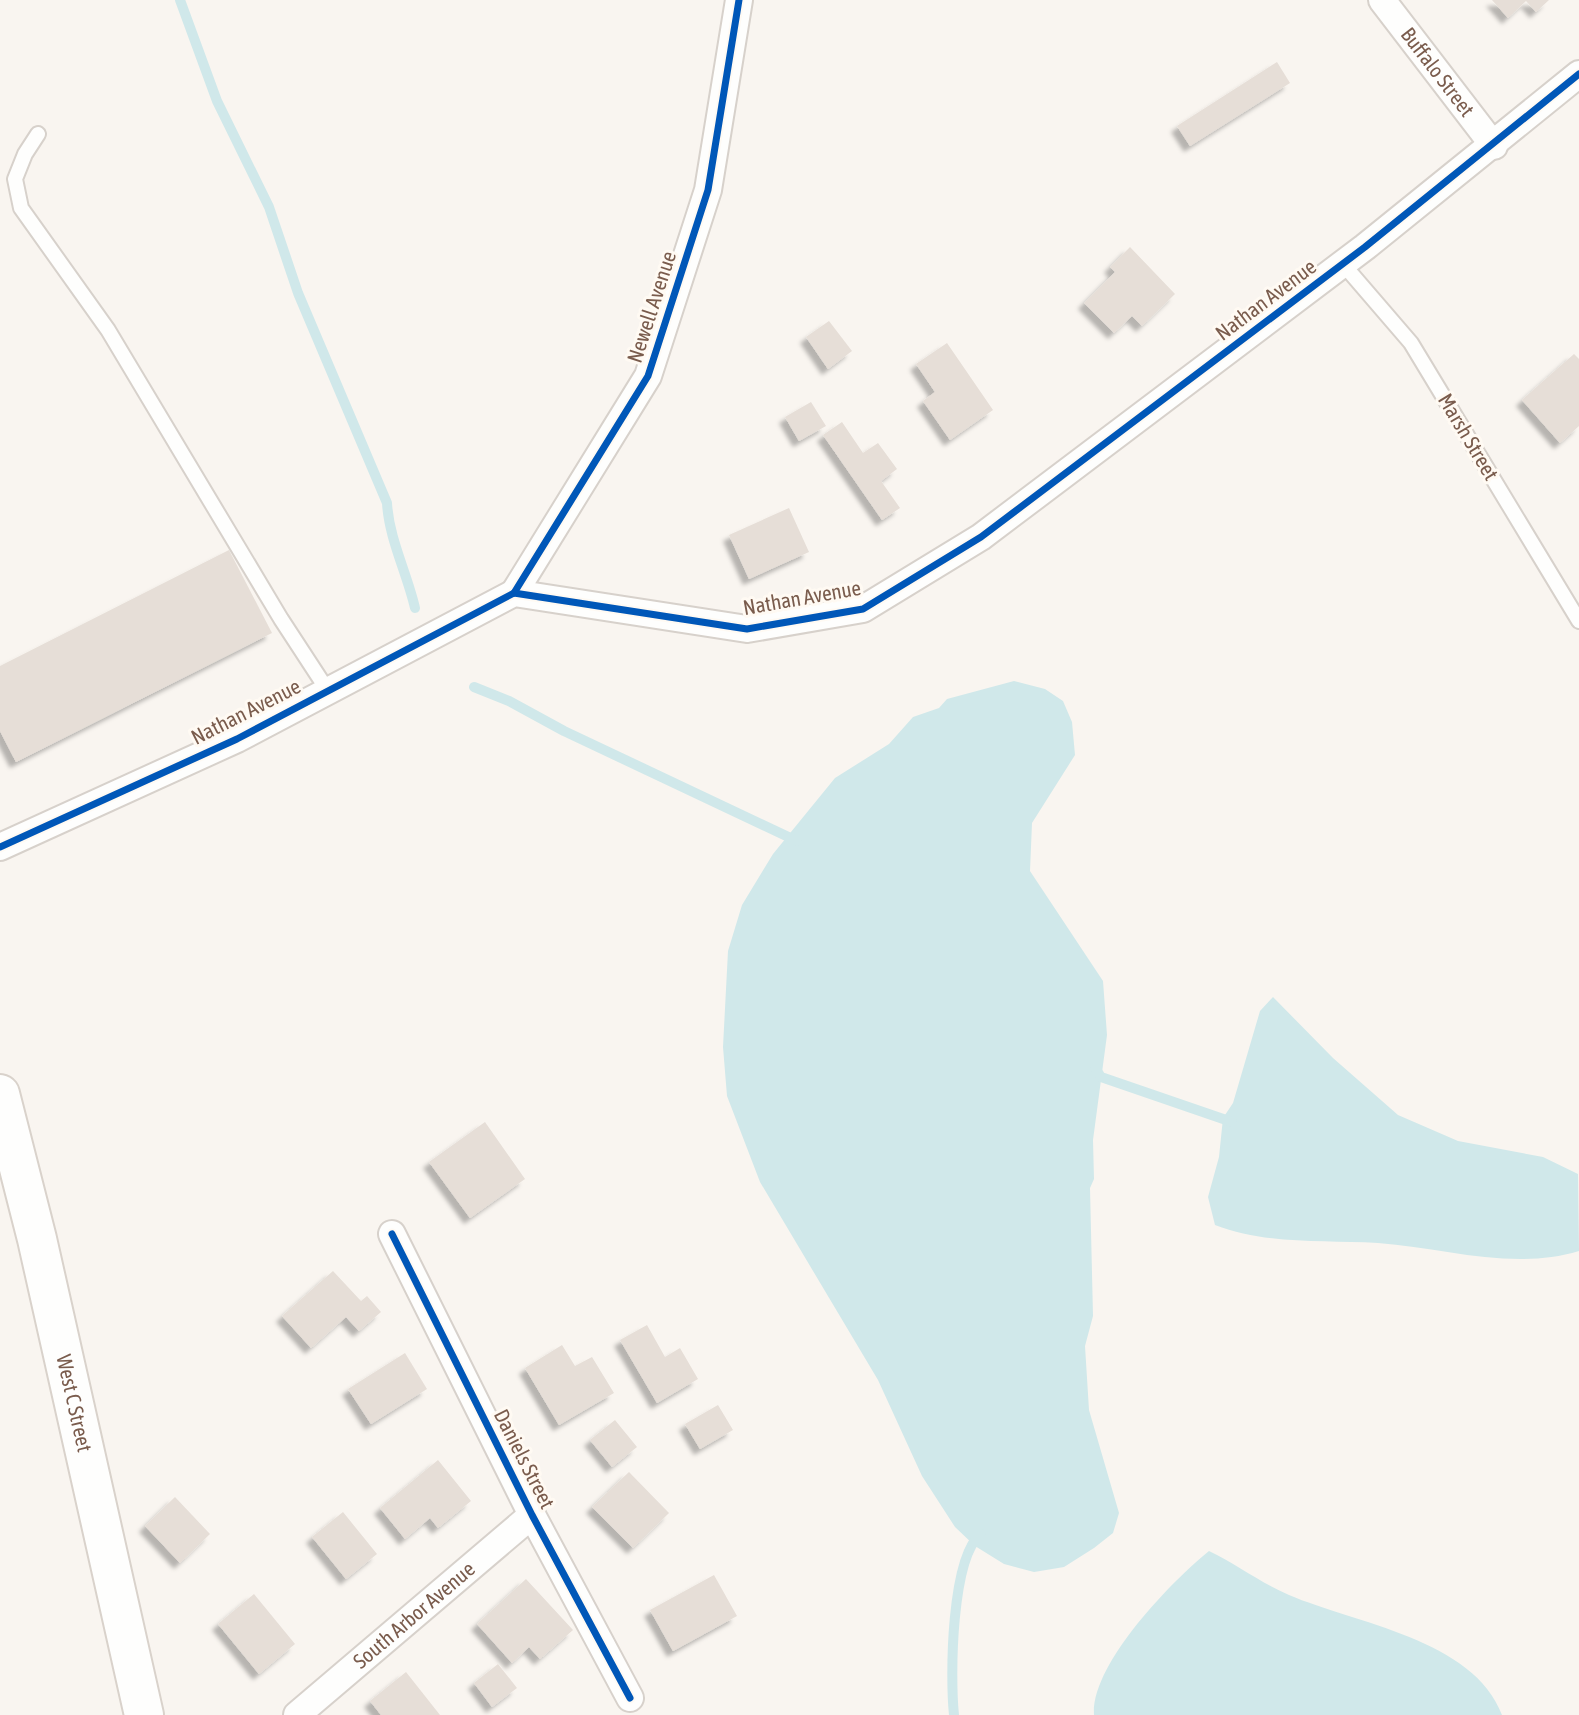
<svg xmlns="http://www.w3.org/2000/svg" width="1579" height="1715" font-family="'Asap Condensed',sans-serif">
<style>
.water{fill:#d0e8ea}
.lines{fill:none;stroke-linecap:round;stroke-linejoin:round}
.stream{stroke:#d0e8ea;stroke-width:10}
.building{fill:#e6ded7;filter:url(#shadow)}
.service-casing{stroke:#d7d1cb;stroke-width:18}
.minor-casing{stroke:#d7d1cb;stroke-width:30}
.secondary-casing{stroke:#d9d2cb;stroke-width:42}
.service{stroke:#fefefd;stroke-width:14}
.minor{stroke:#fefefd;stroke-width:26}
.secondary{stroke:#fefefd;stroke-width:38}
.cycleway-casing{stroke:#fffaf3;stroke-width:11}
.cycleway{stroke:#0057b8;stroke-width:7}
.labels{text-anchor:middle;stroke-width:6;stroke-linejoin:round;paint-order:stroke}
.street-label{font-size:21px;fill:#7a5c4d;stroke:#fffaf3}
</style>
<defs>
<filter id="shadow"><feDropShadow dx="-6" dy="6" stdDeviation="2" flood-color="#0004"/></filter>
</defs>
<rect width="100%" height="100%" fill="#f9f5f0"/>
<!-- water -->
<g class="water">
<path d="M1014,681L1045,689L1063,701L1072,722L1075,755L1032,823L1030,871L1103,981L1107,1035L1093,1140L1094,1179L1090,1188L1093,1316L1085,1346L1089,1410L1119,1513L1113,1533L1094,1548L1064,1567L1034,1572L1004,1564L975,1546L955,1527L922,1476L878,1380L760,1182L727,1096L723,1047L728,951L742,905L773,854L835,778L889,744L913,717L939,708L947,699Z"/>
<path d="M1273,997L1333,1058L1398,1115L1458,1141L1543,1157L1578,1174L1579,1251C1513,1271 1445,1248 1378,1243C1324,1240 1267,1245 1215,1225L1208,1197L1219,1157L1223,1118L1233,1103L1260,1011Z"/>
<path d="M1209,1551C1236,1564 1261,1583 1289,1595C1354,1623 1474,1639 1502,1715H1094C1091,1664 1171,1582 1209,1551Z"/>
</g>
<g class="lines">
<!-- stream -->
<g class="stream">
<path d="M180,0L217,101L269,207L298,293L387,503C389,539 407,573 415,608"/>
<path d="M474,687L509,701L564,731L797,841"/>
<path d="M1095,1068L1101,1077L1232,1122"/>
<path d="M954,1715C950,1677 951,1557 981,1534"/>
</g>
</g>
<!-- building -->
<g class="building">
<path d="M1492,0H1549L1536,12L1526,1L1508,18Z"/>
<path d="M1277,62L1290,83L1190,146L1177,126Z"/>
<path d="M1130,247L1175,294L1142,326L1132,316L1114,333L1084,303L1115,272L1110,267Z"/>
<path d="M829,321L852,351L828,369L806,337Z"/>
<path d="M947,343L993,410L950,440L923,401L935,392L916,364Z"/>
<path d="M1574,354L1579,359V426L1560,443L1522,400Z"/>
<path d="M811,402L826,426L799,441L785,417Z"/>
<path d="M842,422L863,453L878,443L897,469L881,481L900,508L882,520L823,435Z"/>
<path d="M789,508L809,552L749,579L729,535Z"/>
<path d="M229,550L272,633L16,762L0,731V666Z"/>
<path d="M485,1122L525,1179L470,1218L429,1162Z"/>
<path d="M333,1271L361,1301L367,1296L381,1312L359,1331L346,1317L311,1348L282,1316Z"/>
<path d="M647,1325L665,1357L680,1348L698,1379L657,1403L620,1340Z"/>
<path d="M562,1345L575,1366L592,1357L614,1393L559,1425L525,1368Z"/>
<path d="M405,1353L427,1389L371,1424L348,1389Z"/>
<path d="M718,1405L733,1430L700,1449L685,1424Z"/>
<path d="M615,1420L637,1447L612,1467L590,1440Z"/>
<path d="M438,1460L471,1501L438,1528L430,1518L405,1539L380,1508Z"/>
<path d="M629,1472L669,1513L633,1548L592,1507Z"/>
<path d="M175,1497L210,1534L180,1563L145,1526Z"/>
<path d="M343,1512L377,1554L346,1579L312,1537Z"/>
<path d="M714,1575L737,1616L673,1651L650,1610Z"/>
<path d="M526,1579L573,1630L540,1659L529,1647L512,1663L477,1624Z"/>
<path d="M254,1594L295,1644L259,1674L218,1624Z"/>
<path d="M498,1664L517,1688L492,1707L474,1683Z"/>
<path d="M406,1672L440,1715H381L370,1701Z"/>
</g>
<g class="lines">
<!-- service casing -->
<g class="service-casing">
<g id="service">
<path d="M38,134L25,154L15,179L21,208L108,330L281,619L328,691"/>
<path d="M1343,264L1411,343L1579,621"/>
</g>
</g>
<!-- minor casing -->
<g class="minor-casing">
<g id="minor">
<path id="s1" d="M1382,0L1494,146"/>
<path d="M514,593L648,376L708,190L739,0"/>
<path d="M0,847L237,739L514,593L747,629L863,609L981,537L1365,247L1579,74"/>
<path d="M392,1234L532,1515L630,1698"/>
<path id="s2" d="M297,1715L532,1515"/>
</g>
</g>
<!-- secondary casing -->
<g class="secondary-casing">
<g id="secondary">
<path id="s3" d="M0,1094L37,1239L144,1715"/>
</g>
</g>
<!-- service -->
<use href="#service" class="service"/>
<!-- minor -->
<use href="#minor" class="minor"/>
<!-- secondary -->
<use href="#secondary" class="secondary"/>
<!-- cycleway casing -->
<g class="cycleway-casing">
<g id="cycleway">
<path d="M514,593L648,376L708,190L739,0"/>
<path d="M0,847L237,739L514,593L747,629L863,609L981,537L1365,247L1579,74"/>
<path d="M392,1234L532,1515L630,1698"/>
</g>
</g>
<!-- cycleway -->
<use href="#cycleway" class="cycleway"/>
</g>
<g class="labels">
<!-- street labels -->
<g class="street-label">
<text dy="7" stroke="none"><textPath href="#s1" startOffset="91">Buffalo Street</textPath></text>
<text transform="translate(1266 300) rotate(-37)" y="7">Nathan Avenue</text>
<text transform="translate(652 307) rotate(-72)" y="7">Newell Avenue</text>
<text transform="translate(1468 437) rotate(59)" y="7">Marsh Street</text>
<text transform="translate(802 598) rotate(-10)" y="7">Nathan Avenue</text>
<text transform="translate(246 712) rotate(-27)" y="7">Nathan Avenue</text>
<text dy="7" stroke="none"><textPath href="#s3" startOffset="318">West C Street</textPath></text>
<text transform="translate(524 1459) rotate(63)" y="7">Daniels Street</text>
<text dy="7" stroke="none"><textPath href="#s2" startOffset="154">South Arbor Avenue</textPath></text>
</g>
</g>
</svg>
